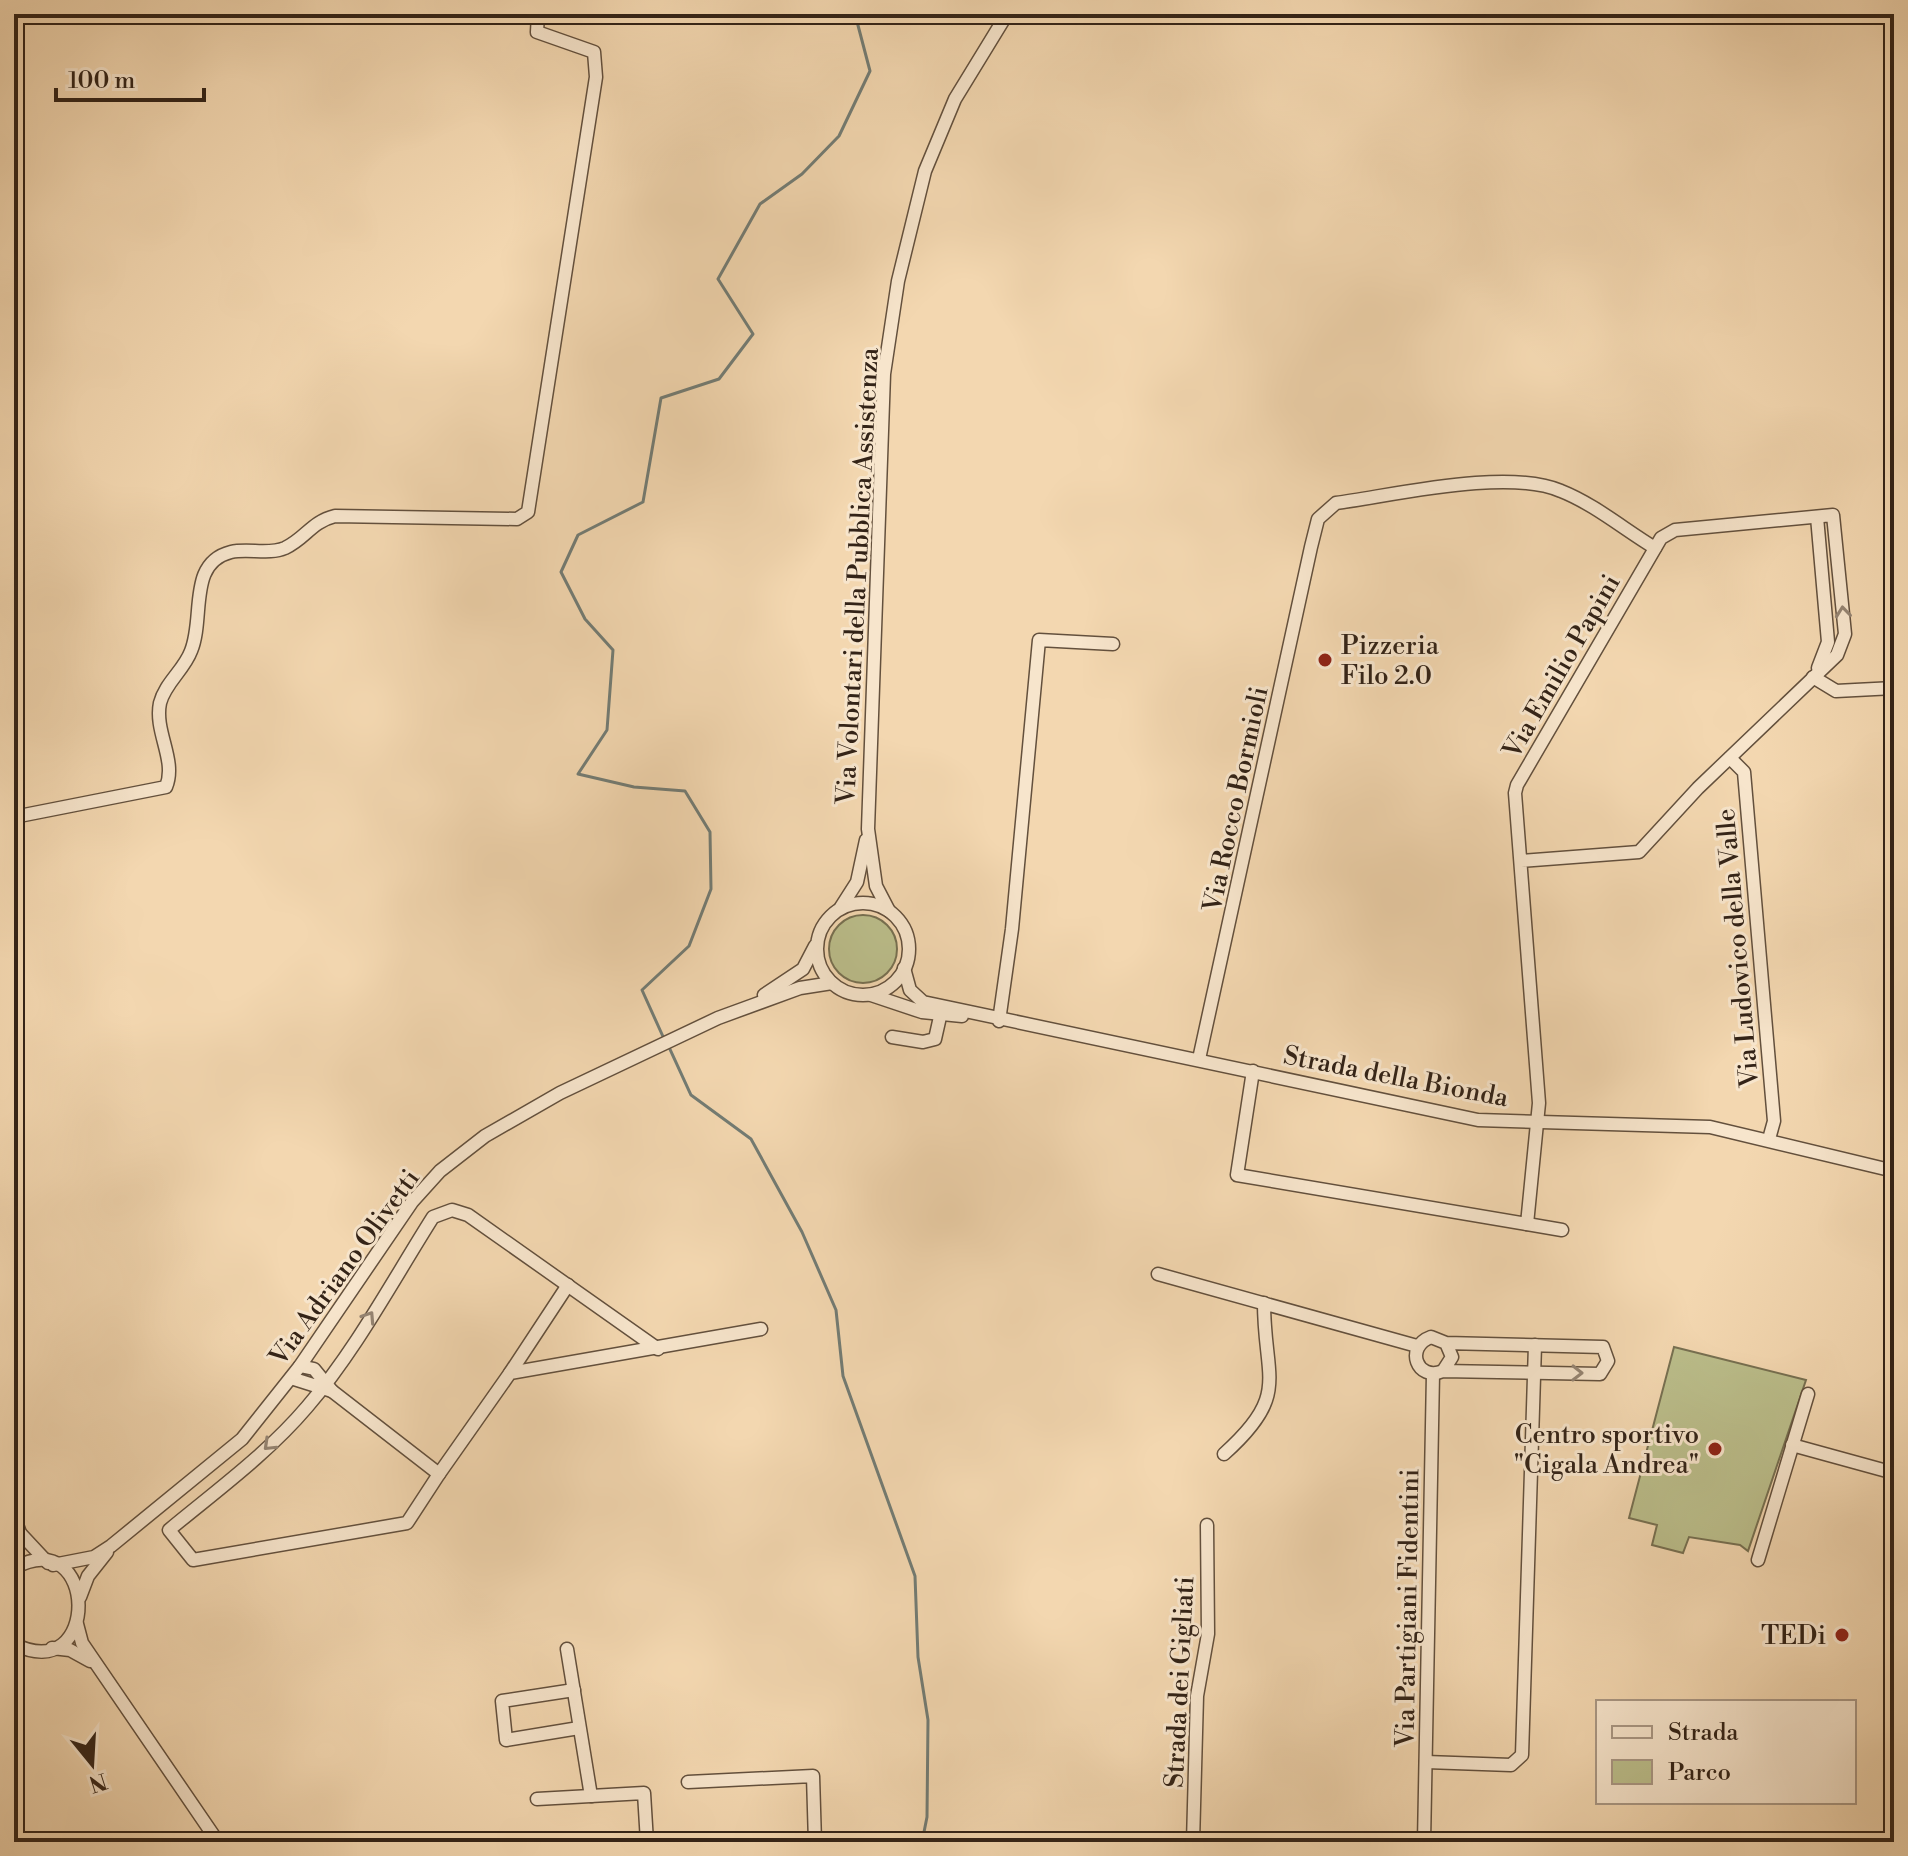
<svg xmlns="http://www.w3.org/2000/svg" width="1908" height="1856" font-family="'Libre Bodoni',serif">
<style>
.green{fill:#bbbe8b;stroke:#777051;stroke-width:2}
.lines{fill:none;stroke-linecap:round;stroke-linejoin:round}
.stream{stroke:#737c74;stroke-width:3}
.minor-casing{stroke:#63503d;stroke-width:15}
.minor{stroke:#f7e5cc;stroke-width:12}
.oneway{stroke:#958472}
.poi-dot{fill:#8f2418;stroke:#f7e5cc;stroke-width:3}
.labels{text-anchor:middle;stroke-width:6;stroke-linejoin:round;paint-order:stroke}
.street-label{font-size:26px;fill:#332317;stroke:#f7e5cc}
.poi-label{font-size:26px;fill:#332317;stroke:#f7e5cc;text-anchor:end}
</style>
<rect width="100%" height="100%" fill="#f3d7b0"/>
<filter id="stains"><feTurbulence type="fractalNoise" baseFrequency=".0025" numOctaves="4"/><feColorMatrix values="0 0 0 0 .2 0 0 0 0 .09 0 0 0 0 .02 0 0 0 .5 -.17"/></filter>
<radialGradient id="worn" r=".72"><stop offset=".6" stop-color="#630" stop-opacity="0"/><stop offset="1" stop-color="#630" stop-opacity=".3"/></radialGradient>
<!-- green -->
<g class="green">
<circle cx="863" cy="949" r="34"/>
<path d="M1674,1347L1806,1380L1748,1551L1740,1545L1689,1537L1683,1553L1652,1545L1657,1525L1629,1518Z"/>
</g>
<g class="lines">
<!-- stream -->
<g class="stream">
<path d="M665,1041L642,990L689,946L711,889L710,832L685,791L634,787L578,774L607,730L613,650L585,619L561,572L578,535L643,502L661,398L719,379L753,334L718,279L760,204L802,174L839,136L870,71L855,14"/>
<path d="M669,1047L691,1095L751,1139L802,1232L836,1310L843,1376L915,1576L918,1657L928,1720L927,1817L922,1842"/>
</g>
<!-- minor casing -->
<g class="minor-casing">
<g id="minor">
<path d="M1817,517L1828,642L1818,668"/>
<path d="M1813,677L1836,691L1894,688"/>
<path d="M1730,758L1744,772L1774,1121L1769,1139"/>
<path d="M14,817L166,787C177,760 154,732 160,703C165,683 184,670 191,651C205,617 187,563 231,552C248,548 269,555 285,548C306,538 311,522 335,516L517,519L528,512L596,77L594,52L537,32L538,14"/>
<circle cx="863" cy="949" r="46"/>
<path d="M841,907L857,882L866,840"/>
<path d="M889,911L876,886L868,829L884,374L898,281L925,171L955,99L1007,14"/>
<path d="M904,968L910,990L923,1002L1478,1120L1710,1127L1894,1171"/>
<path d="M764,995L803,969L815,946"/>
<path d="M871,995L922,1012L962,1016"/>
<path d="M999,1021L1012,929L1039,640L1113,644"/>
<path d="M892,1037L923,1042L935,1039L942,1008"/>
<path d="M1199,1059L1311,547L1318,519L1336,503C1395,495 1508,468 1561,491C1594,504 1625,530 1655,548"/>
<path d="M1253,1071L1237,1175L1527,1224L1539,1103L1515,793L1517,785L1661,538L1675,530L1833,515L1845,634L1837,655L1698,788L1639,852L1521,861"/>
<path d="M1527,1224L1562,1230"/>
<path d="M1158,1274L1417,1346"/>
<path d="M1443,1371L1452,1357L1446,1343L1431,1337C1404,1347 1417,1382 1443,1371L1600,1374L1608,1361L1603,1347L1446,1343"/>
<path d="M510,1373L568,1285"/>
<path d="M291,1378L332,1391L314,1369L300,1366"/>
<path d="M332,1391L439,1474L510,1373L761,1329"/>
<path d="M1792,1445L1894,1473"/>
<path d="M1224,1454C1291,1394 1264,1379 1264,1303"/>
<path d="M439,1474L407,1523L193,1560L169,1530C216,1491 267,1454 307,1407C356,1350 393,1280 433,1217L452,1210L468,1215L658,1349"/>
<path d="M14,1516L20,1533L48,1563"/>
<path d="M1758,1560L1808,1394"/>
<path d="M14,1561L20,1533"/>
<path d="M53,1565L94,1557L111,1546L242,1439L300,1366L412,1202L440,1171L485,1136L560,1093L718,1018L800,988L832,983"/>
<path d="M14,1568C99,1522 101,1688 14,1644"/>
<path d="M80,1597L88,1576L107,1552"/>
<path d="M77,1624L82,1643L218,1842"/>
<path d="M52,1648L70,1650L90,1661"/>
<path d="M567,1649L591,1796"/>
<path d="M574,1690L502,1701L506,1740L579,1728"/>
<path d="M1426,1762L1511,1765L1522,1755L1535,1345"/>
<path d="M688,1782L813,1776L815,1842"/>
<path d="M537,1799L644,1793L647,1842"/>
<path d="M1193,1842L1197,1696L1208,1634L1207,1525"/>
<path d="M1424,1842L1433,1374"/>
</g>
</g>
<!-- minor -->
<use href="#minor" class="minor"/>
</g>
<!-- one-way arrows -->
<defs><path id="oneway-chevron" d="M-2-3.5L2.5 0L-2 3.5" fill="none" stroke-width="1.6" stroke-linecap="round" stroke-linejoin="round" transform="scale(2)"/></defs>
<g class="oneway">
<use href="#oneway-chevron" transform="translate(1843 612) rotate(-96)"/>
<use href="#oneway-chevron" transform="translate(369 1317) rotate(-57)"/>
<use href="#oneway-chevron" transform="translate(1577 1373) rotate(1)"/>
<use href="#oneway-chevron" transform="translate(269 1445) rotate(136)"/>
</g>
<!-- markers -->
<g class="poi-dot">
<circle cx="1325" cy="660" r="8"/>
<circle cx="1715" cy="1449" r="8"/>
<circle cx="1842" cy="1635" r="8"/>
</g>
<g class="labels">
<!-- street labels -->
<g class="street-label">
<text transform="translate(857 576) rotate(-87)" y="9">Via Volontari della Pubblica Assistenza</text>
<text transform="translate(1561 666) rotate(-60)" y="9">Via Emilio Papini</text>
<text transform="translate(1235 799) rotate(-78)" y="9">Via Rocco Bormioli</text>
<text transform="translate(1737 948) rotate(-95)" y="9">Via Ludovico della Valle</text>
<text transform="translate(1396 1076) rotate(11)" y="9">Strada della Bionda</text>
<text transform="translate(344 1267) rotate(-54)" y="9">Via Adriano Olivetti</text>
<text transform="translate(1407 1608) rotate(-89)" y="9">Via Partigiani Fidentini</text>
<text transform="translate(1179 1682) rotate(-87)" y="9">Strada dei Gigliati</text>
</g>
<!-- poi labels -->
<g class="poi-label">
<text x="1341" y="654" text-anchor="start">Pizzeria<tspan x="1341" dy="30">Filo 2.0</tspan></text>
<text x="1699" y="1443">Centro sportivo<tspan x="1699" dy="30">"Cigala Andrea"</tspan></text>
<text x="1826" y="1644">TEDi</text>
</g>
</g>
<!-- margin -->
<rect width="1908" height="1856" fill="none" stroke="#f3d7b0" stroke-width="48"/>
<rect x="16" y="16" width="1876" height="1824" fill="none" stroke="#332317" stroke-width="4"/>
<rect x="24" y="24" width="1860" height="1808" fill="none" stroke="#332317" stroke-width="2"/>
<!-- legend -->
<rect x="1596" y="1700" width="260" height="104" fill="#f7e5cc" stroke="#a99784" stroke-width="2"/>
<rect x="1612" y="1726" width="40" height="12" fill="#f7e5cc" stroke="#a99784" stroke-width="2"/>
<text x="1668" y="1740" font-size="24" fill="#332317">Strada</text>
<rect x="1612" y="1760" width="40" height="24" fill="#bbbe8b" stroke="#a99784" stroke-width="2"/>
<text x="1668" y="1780" font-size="24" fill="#332317">Parco</text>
<!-- north arrow -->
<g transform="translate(92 1764) rotate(162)" stroke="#f7e5cc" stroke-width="6" paint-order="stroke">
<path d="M0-6L14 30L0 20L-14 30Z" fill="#332317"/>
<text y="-12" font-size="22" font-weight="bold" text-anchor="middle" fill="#332317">N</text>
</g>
<!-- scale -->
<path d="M56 88v12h148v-12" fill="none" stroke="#332317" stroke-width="4"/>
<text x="68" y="88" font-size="24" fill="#332317" stroke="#f7e5cc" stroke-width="6" paint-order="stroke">100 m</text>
<rect width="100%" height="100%" filter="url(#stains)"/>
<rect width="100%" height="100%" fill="url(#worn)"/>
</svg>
